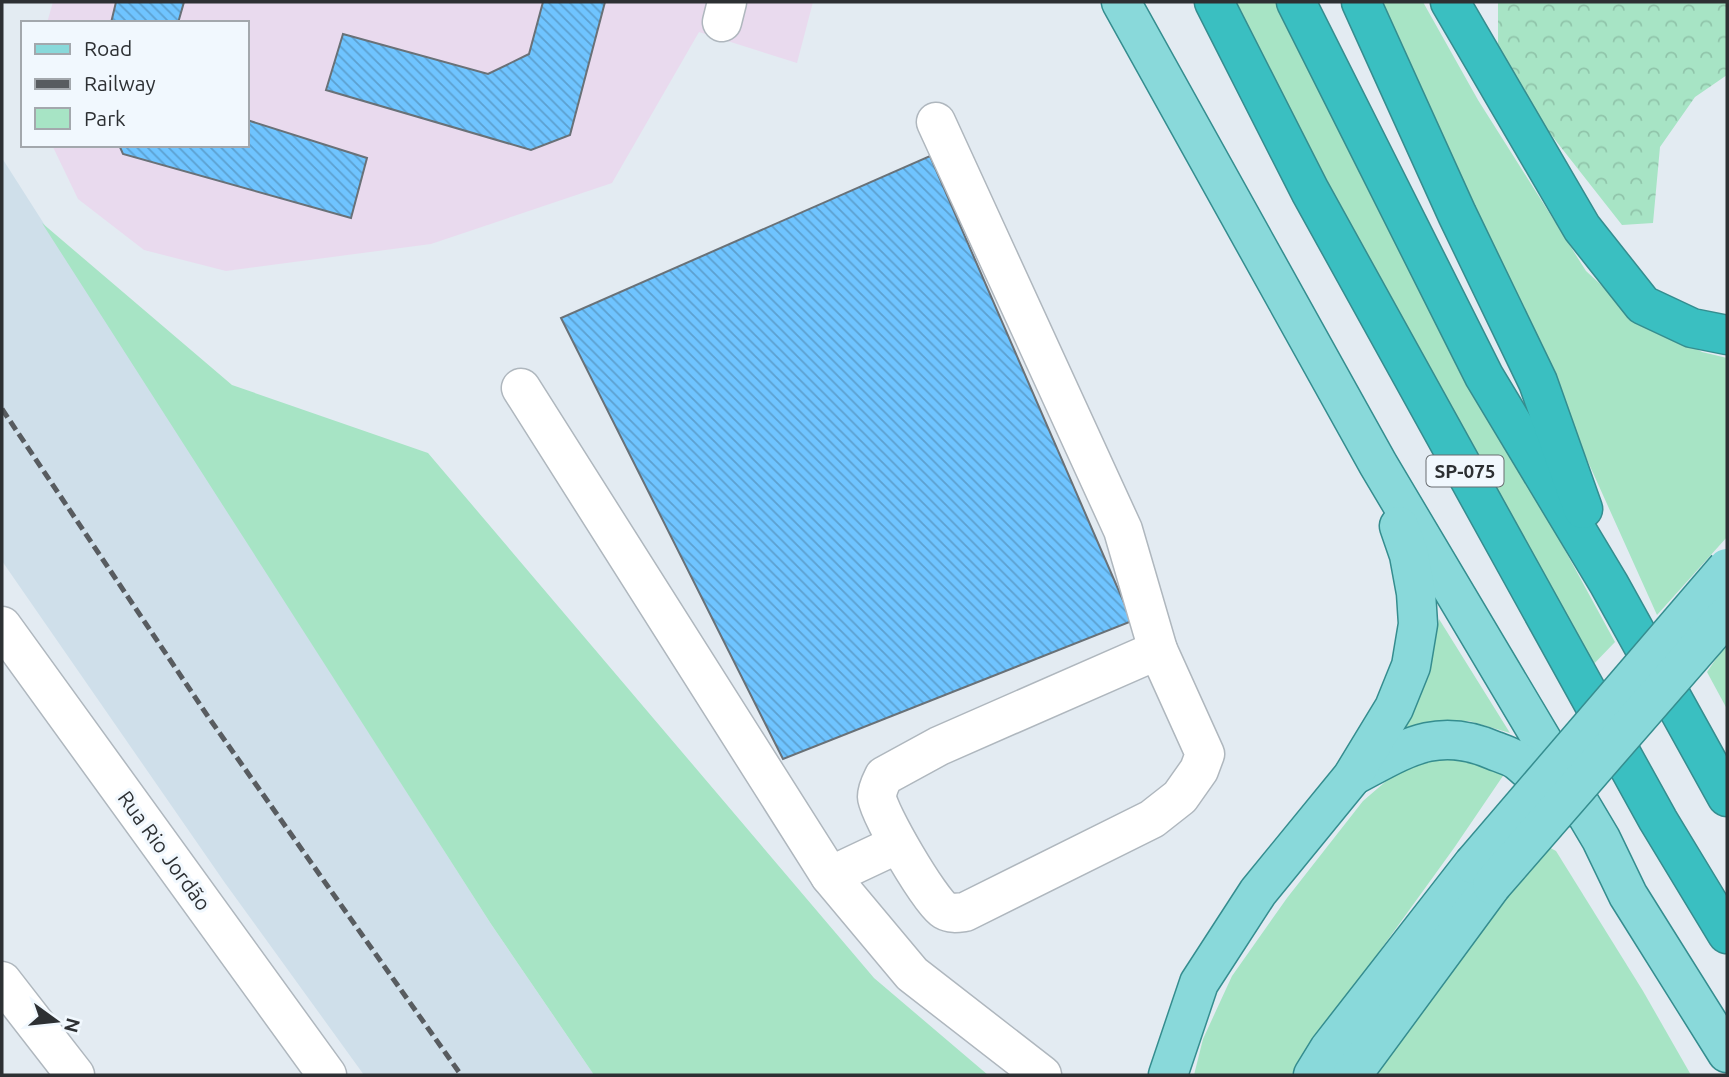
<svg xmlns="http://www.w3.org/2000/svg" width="1729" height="1077" font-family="Ubuntu,sans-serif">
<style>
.commercial{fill:#e9daee}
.built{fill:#cfdfea}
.green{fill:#a7e4c5}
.forest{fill:url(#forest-crowns)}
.building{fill:url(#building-back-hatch);stroke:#697177;stroke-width:2}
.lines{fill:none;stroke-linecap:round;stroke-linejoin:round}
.minor-casing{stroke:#afb7be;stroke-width:41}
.major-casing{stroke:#358d8f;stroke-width:41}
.highway-casing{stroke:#358d8f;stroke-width:41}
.minor{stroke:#fff;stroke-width:38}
.major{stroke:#89d9da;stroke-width:38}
.highway{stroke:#3abfc1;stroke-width:38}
.rail{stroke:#585c60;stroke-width:5;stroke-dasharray:10 5;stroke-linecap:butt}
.major-bridge-casing{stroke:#358d8f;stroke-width:41;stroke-linecap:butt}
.major-bridge{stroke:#89d9da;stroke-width:38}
.labels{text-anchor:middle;stroke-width:6;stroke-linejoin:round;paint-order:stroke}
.shield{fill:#f1f8fe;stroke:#686c70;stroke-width:2}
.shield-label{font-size:19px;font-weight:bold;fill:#2d3033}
.street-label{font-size:21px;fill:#2d3033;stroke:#f1f8fe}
</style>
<defs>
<pattern id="forest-crowns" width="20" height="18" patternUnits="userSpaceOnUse" patternTransform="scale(1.75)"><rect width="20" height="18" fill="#a7e4c5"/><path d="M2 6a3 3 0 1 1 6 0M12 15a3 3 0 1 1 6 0" fill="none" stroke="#90c4aa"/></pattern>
<pattern id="building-back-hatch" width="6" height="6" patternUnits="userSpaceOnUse" patternTransform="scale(1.75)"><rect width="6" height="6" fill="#6fc4ff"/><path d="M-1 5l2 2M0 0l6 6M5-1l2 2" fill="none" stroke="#5ca0cf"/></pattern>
</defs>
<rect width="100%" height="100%" fill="#e3ebf2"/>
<!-- commercial -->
<path class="commercial" d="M53,2H813L797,63L699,32L612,183L431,244L226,271L144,250L78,199L52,145H247V23H47Z"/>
<!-- built -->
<path class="built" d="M2,158L491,924L594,1075H364L225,883L2,561Z"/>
<!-- green -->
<g class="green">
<path d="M1231,2H1276L1404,255L1615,642L1588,670L1378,288Z"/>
<path d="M1381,2H1423L1478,100L1586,271L1638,319L1702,352L1727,358V537L1657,615Z"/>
<path d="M42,223L232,385L428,453L874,978L988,1075H594L491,924Z"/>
<path d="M1439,619L1510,733L1469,721L1436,722L1401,732L1429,676Z"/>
<path d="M1727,643V709L1707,672Z"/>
<path d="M1445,749L1507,770L1454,848L1340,1006L1299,1075H1194L1203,1039L1232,976L1287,898L1363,801L1406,764Z"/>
<path d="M1545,845L1556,851L1643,991L1691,1075H1367Z"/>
</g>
<!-- forest -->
<path class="forest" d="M1498,2H1727V75L1695,97L1660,147L1653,223L1622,225L1498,67Z"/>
<!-- building -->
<g class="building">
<path d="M116,2H184L178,23H111Z"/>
<path d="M543,2H605L570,135L531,150L326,90L343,34L488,74L529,54Z"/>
<path d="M247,120L367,158L351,218L123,154L119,145H247Z"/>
<path d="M930,156L1132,621L783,759L561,318Z"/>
</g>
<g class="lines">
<!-- minor casing -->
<g class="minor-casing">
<g id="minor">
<path d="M722,22L727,2"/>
<path d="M936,122L1123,530L1158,650"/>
<path d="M521,388L830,876L912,974L1042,1075"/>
<path d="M2,626L327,1075"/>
<path d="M1158,650L1205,754L1199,770L1180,797L1152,819L965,912C957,913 951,914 944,910C931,903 877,811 877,797C877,789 881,782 884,776L939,746Z"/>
<path d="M830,876L898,844"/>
<path d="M2,981L75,1075"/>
</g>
</g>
<!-- major casing -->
<g class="major-casing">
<g id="major">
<path d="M1121,2L1378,464L1601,839L1628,895L1727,1053"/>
<path d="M1353,776C1404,749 1437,725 1495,751C1503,754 1513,757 1519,762C1536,776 1551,792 1567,807"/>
<path d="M1168,1075L1199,983L1258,892L1352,777L1394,708L1411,666L1418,624L1416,593L1409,555L1399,526"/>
<path d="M1313,1075L1329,1049L1473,864"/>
<path d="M1352,1075L1492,885"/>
</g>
</g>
<!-- highway casing -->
<g class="highway-casing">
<g id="highway">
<path d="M1214,2L1310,191L1658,820L1727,934"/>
<path d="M1296,2L1484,376L1609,584L1727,797"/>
<path d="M1361,2L1457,214L1538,382L1583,509"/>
<path d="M1450,2L1582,228L1643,305L1692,328L1727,335"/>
</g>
</g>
<!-- minor -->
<use href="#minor" class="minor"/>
<!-- major -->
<use href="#major" class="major"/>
<!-- highway -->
<use href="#highway" class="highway"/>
<!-- rail -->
<path class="rail" d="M2,409L209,718L461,1075"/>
<!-- major-bridge casing -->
<g class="major-bridge-casing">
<g id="major-bridge">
<path d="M1473,864L1727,568"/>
<path d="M1492,885L1727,615"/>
</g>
</g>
<!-- major-bridge -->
<use href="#major-bridge" class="major-bridge"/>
</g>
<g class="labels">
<!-- shield labels -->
<rect class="shield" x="1426.5" y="455.5" width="77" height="31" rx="5"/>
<g class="shield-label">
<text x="1465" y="478">SP-075</text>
</g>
<!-- street labels -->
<g class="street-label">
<text transform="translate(164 851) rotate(54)" y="7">Rua Rio Jordão</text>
</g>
</g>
<!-- border -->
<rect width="1729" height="1077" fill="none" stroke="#2d3033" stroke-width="7"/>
<!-- legend -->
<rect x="21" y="21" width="228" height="126" fill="#f1f8fe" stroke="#a3a8ad" stroke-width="2"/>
<rect x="35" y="44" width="35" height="10" fill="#89d9da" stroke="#a3a8ad" stroke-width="2"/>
<text x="84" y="56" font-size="21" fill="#2d3033">Road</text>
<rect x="35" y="79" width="35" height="10" fill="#585c60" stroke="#a3a8ad" stroke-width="2"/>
<text x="84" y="91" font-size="21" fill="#2d3033">Railway</text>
<rect x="35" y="108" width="35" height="21" fill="#a7e4c5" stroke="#a3a8ad" stroke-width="2"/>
<text x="84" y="126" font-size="21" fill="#2d3033">Park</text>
<!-- north arrow -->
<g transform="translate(56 1021) rotate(105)" stroke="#f1f8fe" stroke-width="5" paint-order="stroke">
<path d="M0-5L12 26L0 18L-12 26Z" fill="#2d3033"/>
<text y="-10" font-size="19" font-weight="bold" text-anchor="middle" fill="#2d3033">N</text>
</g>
</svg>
